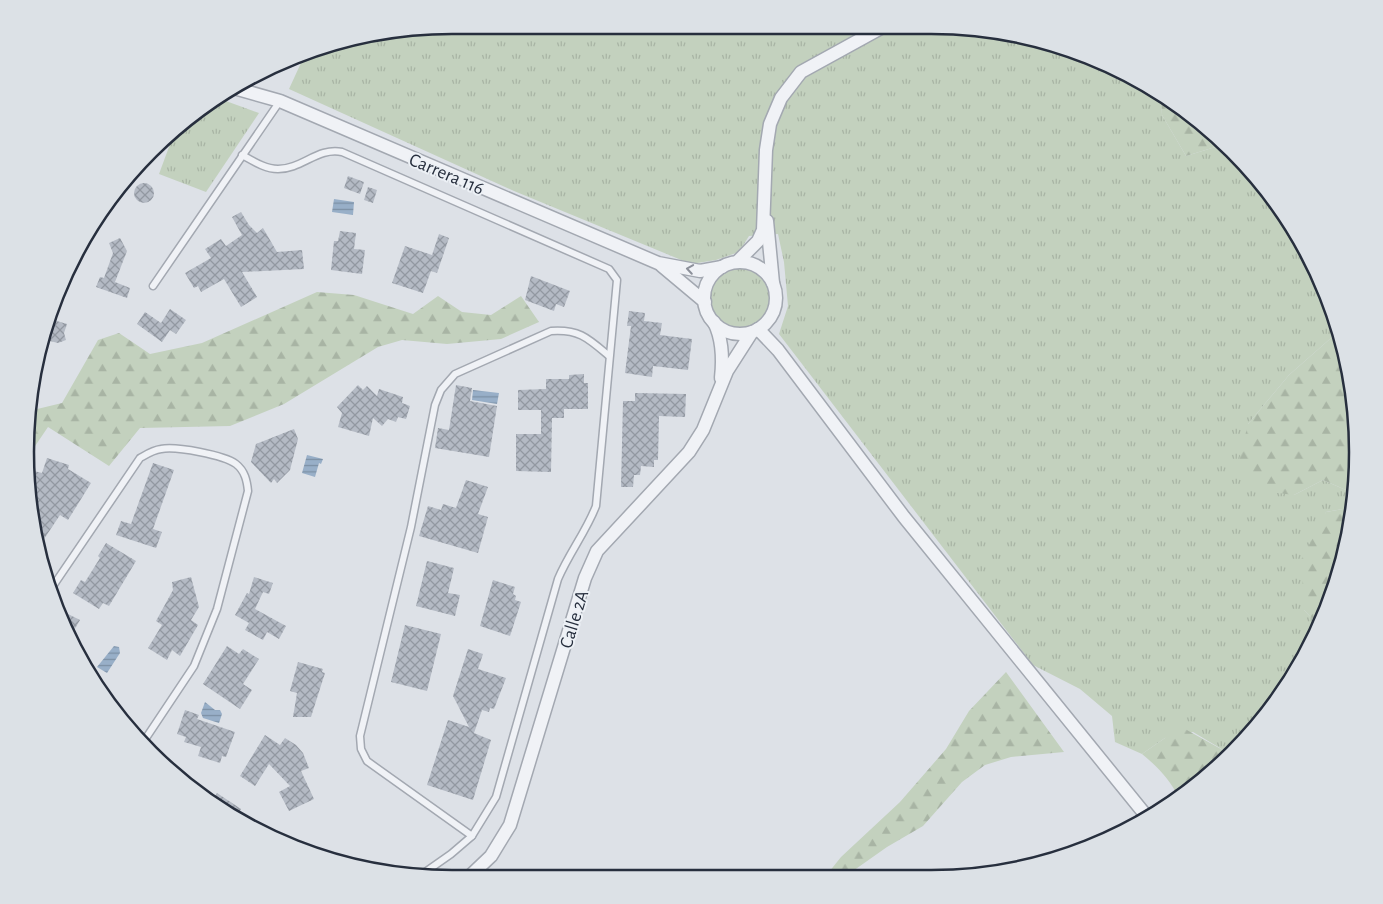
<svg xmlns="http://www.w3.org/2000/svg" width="1383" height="904" font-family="'Alegreya Sans',sans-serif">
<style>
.grass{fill:url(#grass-tufts)}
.forest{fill:url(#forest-firs)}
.water{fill:url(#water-rules)}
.building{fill:url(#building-cross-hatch)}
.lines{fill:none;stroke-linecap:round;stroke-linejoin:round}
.service-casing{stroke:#a3a8b1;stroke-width:9}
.minor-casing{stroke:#a3a8b1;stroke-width:15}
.service{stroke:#f0f2f6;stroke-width:6}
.minor{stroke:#f0f2f6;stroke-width:12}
.oneway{stroke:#8c909a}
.labels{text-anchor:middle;stroke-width:4;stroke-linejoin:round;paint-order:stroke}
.street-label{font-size:19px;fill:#272f3e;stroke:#ecf0f5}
.rim{fill:none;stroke:#272f3e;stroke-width:2.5}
</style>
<defs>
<pattern id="grass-tufts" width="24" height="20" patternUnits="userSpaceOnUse" patternTransform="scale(1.25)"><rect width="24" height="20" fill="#c3d1be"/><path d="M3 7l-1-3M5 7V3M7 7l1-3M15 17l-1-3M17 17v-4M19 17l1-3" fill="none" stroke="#a8b4a4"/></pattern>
<pattern id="forest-firs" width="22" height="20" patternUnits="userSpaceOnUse" patternTransform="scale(1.25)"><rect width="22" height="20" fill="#c3d1be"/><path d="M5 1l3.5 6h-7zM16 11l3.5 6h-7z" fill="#a8b4a4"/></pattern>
<pattern id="water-rules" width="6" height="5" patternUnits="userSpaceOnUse" patternTransform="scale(1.25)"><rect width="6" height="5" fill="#98afc8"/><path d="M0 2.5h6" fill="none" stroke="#7c8fa4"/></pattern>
<pattern id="building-cross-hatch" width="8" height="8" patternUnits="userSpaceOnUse" patternTransform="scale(1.25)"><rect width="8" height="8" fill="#b4bac4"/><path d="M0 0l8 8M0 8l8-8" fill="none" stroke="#9298a1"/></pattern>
</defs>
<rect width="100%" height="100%" fill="#dde1e7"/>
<!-- grass -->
<g class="grass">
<path d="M452,25L987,29L1120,69L1161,97L1162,115L1186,156L1225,144L1270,192L1314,263L1339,331L1289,375L1248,424L1294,495L1323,480L1355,494L1354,507L1326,512L1304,610L1319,626L1301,666L1252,734L1230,754L1193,732L1165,738L1142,754L1115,742L1112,716L1080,689L1033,665L779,334L788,306L784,262L778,234L749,236L739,252L716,260L691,264L514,191L289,89L306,52L315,48Z"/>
<path d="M215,97L259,113L206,192L159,174L173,136Z"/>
<circle cx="740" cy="298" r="36"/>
</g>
<!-- forest -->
<g class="forest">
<path d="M1161,97L1213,131L1225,144L1186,156L1162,115Z"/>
<path d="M317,292L354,295L413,314L438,296L462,312L491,315L521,296L539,322L501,339L447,344L402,340L378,347L284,404L230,426L140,428L109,466L48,427L29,455L26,424L29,411L62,403L98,340L119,333L150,354L202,343Z"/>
<path d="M1339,331L1344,342L1357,424L1355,494L1323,480L1294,495L1262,491L1237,468L1248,424L1289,375Z"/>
<path d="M1354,507L1335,590L1319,626L1304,610L1301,560L1326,512Z"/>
<path d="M1006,672L1064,752L1011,757L985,765L962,782L923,826L887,847L843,878L825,877L841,857L900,802L946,749L969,711Z"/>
<path d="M1176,724L1230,754L1191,791L1179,798C1170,780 1158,767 1142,754L1165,738Z"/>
</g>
<!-- water -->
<g class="water">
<path d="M334,199L354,202L353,215L332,212Z"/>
<path d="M473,390L499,393L497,404L472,400Z"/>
<path d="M307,455L323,459L321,464L319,463L315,477L302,473Z"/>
<path d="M114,646L119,647L120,653L107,673L97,667Z"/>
<path d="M205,702L215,710H220L222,714L219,723L203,718L201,713Z"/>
</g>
<!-- building -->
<g class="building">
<path d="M348,176L364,182L360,194L344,188Z"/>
<circle cx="144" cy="193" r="10"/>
<path d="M368,187L377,190L373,203L364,200Z"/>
<path d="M241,212L249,225L257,233L263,228L277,252L302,250L304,269L242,272L257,297L241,307L224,279L201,292L198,286L194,288L185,273L211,258L205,249L221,239L226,246L242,235L232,217Z"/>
<path d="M340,231L356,233L354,249L365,250L362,274L331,270L334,241H338Z"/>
<path d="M439,234L449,238L437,273L431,271L423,293L392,283L405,246L432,255Z"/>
<path d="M120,238L127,251L115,282L130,288L127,298L96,287L100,277L104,278L113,253L109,243Z"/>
<path d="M531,276L570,291L564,307L556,304L554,311L525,300Z"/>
<path d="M170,309L186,320L176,334L170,330L162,342L137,324L145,312L161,323Z"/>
<path d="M629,311L645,313L644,321L662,323L660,335L692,339L688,370L653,366L652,377L625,373L631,326H627Z"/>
<path d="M50,319L67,324L64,333L66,340L58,343L46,340Z"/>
<path d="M584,374V383H588V409H564V418H552L551,472L516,471V434H541V410H518V390L546,389V379H569V375Z"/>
<path d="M358,385L363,390L367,386L377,396L379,389L403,397L402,403L410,406L406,419L398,417L396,422L388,419L382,426L373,418L369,436L338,427L342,413L337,407Z"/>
<path d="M456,385L472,388L470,401L497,406L489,457L435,448L438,428L449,430Z"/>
<path d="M635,393L686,394L685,417L659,416L658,460H654V467L641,466L640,475H634L633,487H621L623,401H635Z"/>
<path d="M294,429L298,439L290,470L277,483L274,479L271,483L251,462L256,444Z"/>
<path d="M47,458L69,465L68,469L91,483L68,520L60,515L38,548L31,479L34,471L42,473Z"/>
<path d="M153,463L174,470L153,529L162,532L156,548L116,535L121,521L131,524Z"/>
<path d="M466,480L488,487L478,514L488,517L478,553L419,536L428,506L441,510L443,504L456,508Z"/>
<path d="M106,543L136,561L109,606L103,603L99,609L73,593L81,580L85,582L100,558L98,556Z"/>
<path d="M427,561L454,568L448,593L460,595L455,616L416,606Z"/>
<path d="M191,577L199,607L191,620L198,625L180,656L172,650L167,660L148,648L162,625L156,621L173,590L172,582Z"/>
<path d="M254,577L273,583L269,594L263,592L255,609L286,626L279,639L267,632L263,640L245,630L249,623L235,615L247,593L249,594Z"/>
<path d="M493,580L515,587L513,594L516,596L515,600L521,602L510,636L480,626Z"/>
<path d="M66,613L80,620L70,637L63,619Z"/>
<path d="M405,625L441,634L427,691L391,682Z"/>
<path d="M227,646L239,654L243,649L259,659L243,684L252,690L240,709L203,684Z"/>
<path d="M468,649L483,654L478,669L506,678L494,709L490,708L489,712L482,710L474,733L491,740L473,800L427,785L448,720L469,727L453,696Z"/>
<path d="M298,662L323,669L322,672L325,673L311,717H293L297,693L290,691Z"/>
<path d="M185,710L199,715L197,719L235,732L226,757L222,756L220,763L198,756L201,747L184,742L186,737L177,734Z"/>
<path d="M265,735L280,745L285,738L296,745L303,753L309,768L301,771L314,799L289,811L279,792L290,786L269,764L255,786L240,776Z"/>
<path d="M217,793L241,809L236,817L212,801Z"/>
</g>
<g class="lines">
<!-- service casing -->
<g class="service-casing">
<g id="service">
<path d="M242,155C253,161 265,169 278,169C302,169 318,147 342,152L609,269L617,280L596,506C586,532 569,553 558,579L496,797L472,836L451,854L421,875"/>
<path d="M153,286L280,101"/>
<path d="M51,589L140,458C147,454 153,450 161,449C176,446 224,455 236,464C245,471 247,481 248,491L217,609L194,666L144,741"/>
<path d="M472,836L367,761L361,749L360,736L411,527L435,405L441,390L455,374L551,331C579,329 588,338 609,356"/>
</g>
</g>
<!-- minor casing -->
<g class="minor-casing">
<g id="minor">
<path d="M234,88L280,101L658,263L700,271L722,267"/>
<path d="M767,221L773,283"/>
<path d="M737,262L758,241L763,230L766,150L770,124L781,98L801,72L881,28"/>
<circle cx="740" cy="298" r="36"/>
<path d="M662,266L705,302"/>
<path d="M714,322C722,338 723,360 721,378"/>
<path d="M758,329L778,350L904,517L1148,818"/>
<path d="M470,876L491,856L510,825L585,578L597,551L689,452L703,430L727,371L752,332"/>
</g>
</g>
<!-- service -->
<use href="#service" class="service"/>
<!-- minor -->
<use href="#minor" class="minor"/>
</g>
<!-- one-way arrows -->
<defs><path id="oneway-chevron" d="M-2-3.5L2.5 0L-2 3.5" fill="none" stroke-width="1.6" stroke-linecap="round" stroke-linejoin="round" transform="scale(1.25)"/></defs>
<use class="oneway" href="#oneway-chevron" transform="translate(690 269) rotate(-171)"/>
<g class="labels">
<!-- street labels -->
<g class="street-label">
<text transform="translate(447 173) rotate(23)" y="7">Carrera 116</text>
<text transform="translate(573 619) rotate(-73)" y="7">Calle 2A</text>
</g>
</g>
<!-- crop -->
<path d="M0 0H1383V904H0ZM452 34H931A418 418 0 0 1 1349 452V452A418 418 0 0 1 931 870H452A418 418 0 0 1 34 452V452A418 418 0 0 1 452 34Z" fill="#dce1e6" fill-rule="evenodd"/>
<path class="rim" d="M452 34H931A418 418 0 0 1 1349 452V452A418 418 0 0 1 931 870H452A418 418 0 0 1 34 452V452A418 418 0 0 1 452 34Z"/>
</svg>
